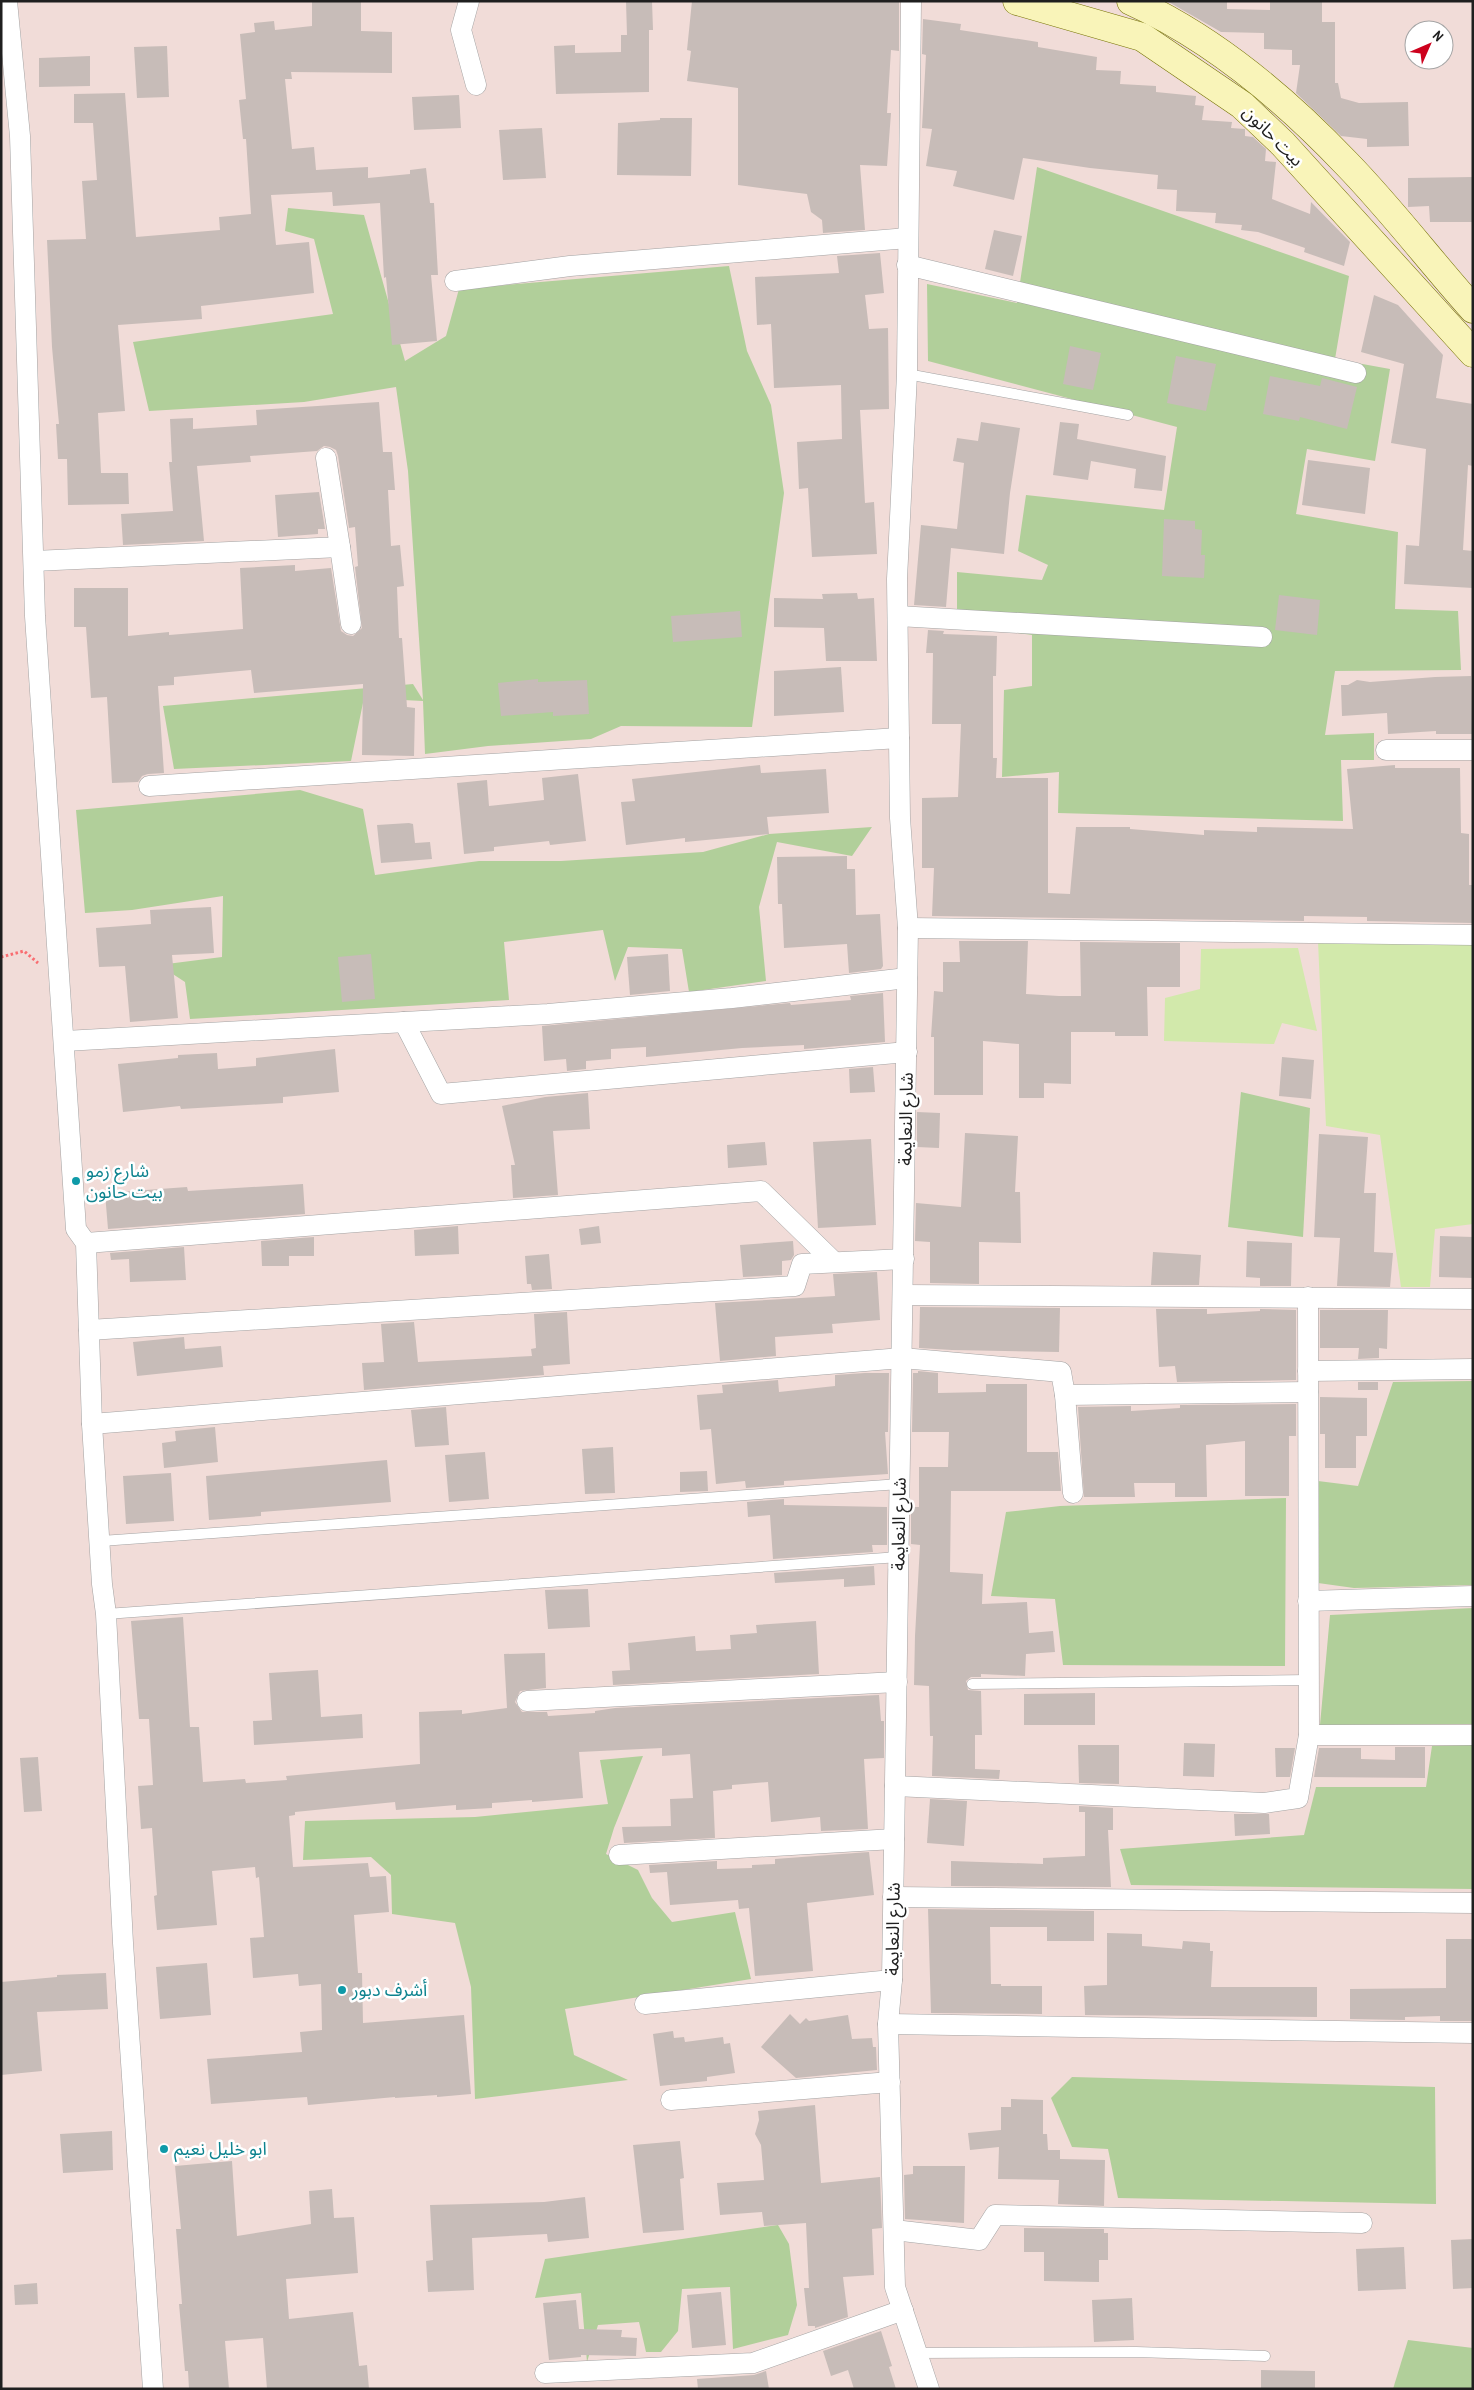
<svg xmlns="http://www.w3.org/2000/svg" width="1474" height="2390" font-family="'Archivo Narrow','Noto Sans Arabic',sans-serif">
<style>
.military{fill:#f1dcd8;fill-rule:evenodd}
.grass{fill:#d2e9ab}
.forest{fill:#b1cf9a}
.building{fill:#c7bcb8}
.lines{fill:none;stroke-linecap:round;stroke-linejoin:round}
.lane-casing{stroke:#a3a3a3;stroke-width:11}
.street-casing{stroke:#a3a3a3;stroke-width:21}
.secondary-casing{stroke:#767305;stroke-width:29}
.path{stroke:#f96d71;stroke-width:3;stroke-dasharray:2.5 2.5;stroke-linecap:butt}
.lane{stroke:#fff;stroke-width:10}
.street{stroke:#fff;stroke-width:20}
.secondary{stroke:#f9f4b9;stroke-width:28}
.culture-dot{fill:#0f9aa8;stroke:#fff;stroke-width:2}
.labels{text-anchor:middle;stroke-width:5;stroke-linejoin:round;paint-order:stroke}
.street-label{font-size:18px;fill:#1f1f1f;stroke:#fff}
.culture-label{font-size:18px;fill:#0d838f;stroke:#fff;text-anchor:start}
</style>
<rect width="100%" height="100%" fill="#f0ebe5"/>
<!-- military -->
<path class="military" d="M1,1H1473V2389H1ZM1414,30H1444V60H1414Z"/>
<!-- grass -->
<g class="grass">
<path d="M1318,941L1473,944V1224L1435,1229L1430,1287H1401L1380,1135L1326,1126Z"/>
<path d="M1298,948L1317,1031L1282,1023L1274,1044L1164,1041L1165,998L1200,989L1201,949Z"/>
</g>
<!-- forest -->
<g class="forest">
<path d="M1037,167L1349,276L1335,359L1390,369L1375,461L1307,449L1296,514L1398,532L1395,609L1458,611L1461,670L1335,671L1325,735L1374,733V760H1341L1343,821L1058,813L1059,772L1002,777L1004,690L1032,686V635L957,625V572L1042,580L1048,565L1018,551L1026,495L1164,510L1177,427L928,361L927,284L1017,303Z"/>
<path d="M288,208L364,215L405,361L446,336L459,289L729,266L747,351L771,405L784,493L752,727L621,726L591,739L488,746L425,754L423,701L364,698L351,761L174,769L163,706L413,684L423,700L408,471L396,387L304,402L149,411L133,342L333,314L314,239L285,231Z"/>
<path d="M300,790L363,809L375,875L479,861H561L703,852L769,834L872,827L852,856L777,842L759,907L766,981L689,992L682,949L628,947L615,981L603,930L504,942L509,1000L190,1019L185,982L159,965L222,957L223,896L132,910L85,913L76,810Z"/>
<path d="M1241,1092L1310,1108L1303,1237L1228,1227Z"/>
<path d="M1473,1381V1585L1354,1588L1318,1583V1481L1358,1486L1393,1382Z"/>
<path d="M1286,1498L1285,1666L1063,1665L1055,1599L991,1596L1006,1512L1060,1506Z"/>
<path d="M1473,1608V1724L1320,1725L1330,1615Z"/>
<path d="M1473,1745V1889L1131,1885L1120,1849L1304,1835L1316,1787H1426L1432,1746Z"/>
<path d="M643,1756L614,1828L606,1854L638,1870L652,1898L672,1922L735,1912L751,1979L565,2009L574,2055L628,2080L475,2099L471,1987L455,1923L392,1914L391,1875L371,1857L303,1860L305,1821L475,1817L608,1804L600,1760Z"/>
<path d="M1072,2077L1435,2087L1436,2204L1118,2198L1108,2149L1072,2147L1051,2098Z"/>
<path d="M778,2225L789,2244L797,2305L788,2335L733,2349L730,2287L682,2289L678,2331L661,2352H646L639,2322L598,2325L587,2362L581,2293L535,2298L545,2259Z"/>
<path d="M1408,2340L1473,2348V2389H1393Z"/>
</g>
<!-- building -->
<g class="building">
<path d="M312,1H361V31L392,32V73L291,72L292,79H285L292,149L314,147L316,170L368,167V178L410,174V170L426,168L430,203H434L438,275H431L437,341L392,345L386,277L384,278L380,203L333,206L332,192L271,195L276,245L309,242L314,293L201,306L202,319L118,325L125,411L98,413L101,473H128L129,504L68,505L67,459H58L56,424H59L52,347L47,240L86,239L82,181L97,180L93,123H74V94L125,93L136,237L220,230L219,217L251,214L246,139H243L239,100L246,99L240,34L255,32L254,23L274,21L275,30L312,26Z"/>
<path d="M626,1H652L653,30H649V92L556,94L554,46L575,45V53L621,52V35H627Z"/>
<path d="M692,1H899V51L891,50L887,113H891L887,166L860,165L865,230L823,233L822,220L811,212L807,194L738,185V88L687,81L691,51L687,50Z"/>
<path d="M1167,1H1227V9L1270,10V1H1322V22H1335V83H1338L1341,98L1359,103L1408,102L1409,146L1367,147V139L1341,136L1296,93L1300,65H1292V50L1264,49V33L1221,32Z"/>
<path d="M923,19L961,24L960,30L1038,42V47L1097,57L1096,70L1121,71L1120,84L1156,86V92L1196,96L1195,105L1204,106L1202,120L1232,122L1231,128L1245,129V136L1253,137L1266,149L1265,161L1276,162L1272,199L1310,214L1311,202L1350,242L1344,266L1304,252L1305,248L1258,232L1241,230L1242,225L1215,223L1216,213L1176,211L1177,190L1157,189L1158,175L1090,168L1023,158L1014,200L953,186L957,171L926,166L932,129L922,128L926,55L922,54Z"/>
<path d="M167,46L169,97L137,98L134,47Z"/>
<path d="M90,56V86L39,87V58Z"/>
<path d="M459,95L461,128L414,130L412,97Z"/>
<path d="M660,118H692L691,176L617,175L618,123L660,120Z"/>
<path d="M542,128L546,178L503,180L499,130Z"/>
<path d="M1473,177V222H1430L1429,206L1408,207V178Z"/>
<path d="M994,230L1022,236L1013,276L985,269Z"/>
<path d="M880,253L884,293L865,295L869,329L888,328L889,409L860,410L865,503L874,502L877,554L812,557L808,488L799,489L797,442L842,439L841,385L774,388L771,324L757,325L755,277L839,273L837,256Z"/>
<path d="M1374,295L1398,305L1443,355L1436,398L1473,404V466L1468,465L1463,550L1473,551V588L1404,584L1406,545L1419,546L1426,449L1391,443L1404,364L1361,352Z"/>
<path d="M1070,346L1101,353L1093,390L1063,384Z"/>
<path d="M1176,356L1216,364L1206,411L1167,403Z"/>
<path d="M1270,376L1320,386L1322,378L1357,387L1347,429L1300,417L1299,421L1263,414Z"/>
<path d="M379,402L383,452H392L395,490H388L391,546L400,545L404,586L397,587L399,638H402L407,707L415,708L414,756L362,755L363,684L254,693L251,670L174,677V685L158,686L164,773L148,774L142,776L138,782L112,783L107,697L91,698L86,627H74V588H128V636L169,632V635L243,629L240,568L295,565V571L331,568L341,631L347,635L353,636L362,628L355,567L358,566L355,527L349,528L338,456L336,450L330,447L324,446L317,451L250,456L251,462L197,466L204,541L123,545L121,514L173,511L169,462H172L170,419L193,418V429L257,425L256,410Z"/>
<path d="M981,422L1020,428L1010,493L1004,554L951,548L946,607L914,605L921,525L957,529L964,463L953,461L957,438L978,441Z"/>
<path d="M1060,422L1079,424L1077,439L1166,456L1162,491L1134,488L1136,469L1091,461L1088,480L1053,475Z"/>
<path d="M1308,460L1370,468L1365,514L1302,505Z"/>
<path d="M319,492L325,529H318V534L278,537L275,495Z"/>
<path d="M1164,519L1195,521V529L1202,530L1201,555H1205L1204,578L1162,576Z"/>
<path d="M857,593L858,599L874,598L877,661H826L824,628L774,627V598L823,599L822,594Z"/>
<path d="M1279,595L1320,600L1317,635L1275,630Z"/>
<path d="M740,611L742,637L673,642L671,616Z"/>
<path d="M928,630L944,631L943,634L997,636L996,676H993V758H997L996,778H1048V893L1070,894L1076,827H1130V829L1204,835V830L1257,832V827L1353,829L1347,769L1395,765V768H1460L1461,833L1469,834V885H1473V923L1367,921V917L1304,916V921L932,916L934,868H922V798L958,797L961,724H932L933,653H926Z"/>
<path d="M841,667L844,712L774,716V671Z"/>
<path d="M1471,676L1472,734H1436V731L1388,734L1387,713L1342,716L1341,685H1348L1357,680L1370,682L1435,677Z"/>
<path d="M538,679V682L587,680L589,714L553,716V712L501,716L498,683Z"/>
<path d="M760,765L761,773L826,769L829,813L767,817L769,834L685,842V838L626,845L621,802L635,801L632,779Z"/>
<path d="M578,774L586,841L550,845L549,841L494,847V851L464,854L457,783L487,780L489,806L544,800L542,778Z"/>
<path d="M409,823L413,824L415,843L430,842L432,859L381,863L377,825Z"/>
<path d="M847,856V869H855L856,915L880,914L883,966L881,969L849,973L847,944L784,948L782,904H778L777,857Z"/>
<path d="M211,907L214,953L172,955L178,1018L130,1022L125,966L99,967L96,928L151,924L150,910Z"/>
<path d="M959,941H1028L1026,994L1059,996H1081L1080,942L1180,943V987H1147L1148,1036H1115V1032H1071V1084L1044,1083V1098H1019V1044L983,1041V1095H934V1037H931L934,991L943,992V962H960Z"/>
<path d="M371,954L375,999L342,1002L338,957Z"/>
<path d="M668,954L670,991L630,995L627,957Z"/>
<path d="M883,993L885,1042L804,1049V1045L742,1048L646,1057V1047L611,1049V1059L586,1061V1069L567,1071L566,1059L544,1061L542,1026L790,1003L791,1005L851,1000L850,996Z"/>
<path d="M335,1049L339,1092L283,1097V1103L181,1109L180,1106L123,1112L118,1064L178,1058V1055L217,1053L218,1069L256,1066V1058Z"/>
<path d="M1282,1057L1314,1060L1311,1099L1279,1096Z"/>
<path d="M873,1067L875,1092L850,1093L849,1069Z"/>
<path d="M588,1093L590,1129L553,1131L558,1195L513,1198L511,1165H515L502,1106L545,1097Z"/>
<path d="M917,1112L940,1113L939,1148L917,1147Z"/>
<path d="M965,1133L1018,1136L1015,1192H1020L1021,1243L979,1242V1284L930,1283V1242L915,1241L916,1203L961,1207Z"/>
<path d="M1319,1134L1368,1137L1364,1193H1376L1374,1252L1393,1253L1390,1287L1337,1286L1340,1238L1314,1237Z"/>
<path d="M871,1139L876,1225L818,1228L813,1142Z"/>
<path d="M765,1142L767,1165L728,1168L727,1145Z"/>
<path d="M303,1184L305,1214L108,1229L105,1193L187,1187L188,1191Z"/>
<path d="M458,1226L459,1254L415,1256L414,1230Z"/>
<path d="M599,1226L601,1243L581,1245L579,1229Z"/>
<path d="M1440,1236L1473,1237V1278L1439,1277Z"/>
<path d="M314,1237V1256H289V1266H262L261,1241Z"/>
<path d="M793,1241L794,1255L791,1260L782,1261V1275L743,1277L740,1245Z"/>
<path d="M1247,1241L1292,1243L1291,1286H1260V1278L1246,1277Z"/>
<path d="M184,1247L186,1280L130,1282L129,1259L111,1260L110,1253Z"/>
<path d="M1153,1252L1201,1255L1199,1285H1151Z"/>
<path d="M549,1254L552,1289L532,1290L531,1284H527L525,1256Z"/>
<path d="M877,1272L880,1320L832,1324L833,1333L775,1337L776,1356L720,1361L715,1303L835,1296L833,1274Z"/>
<path d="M920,1307L1060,1308L1059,1352L952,1350L919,1348Z"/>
<path d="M1156,1309H1207V1314L1260,1311V1309L1296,1310V1380L1177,1382L1175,1366L1159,1367Z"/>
<path d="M1320,1310H1388L1387,1349L1379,1348V1358L1358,1359L1359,1348H1320Z"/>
<path d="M567,1312L570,1364L543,1366L544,1375L364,1390L362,1363L384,1362L381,1324L414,1322L418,1362L532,1356L531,1349L536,1348L534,1314Z"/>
<path d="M184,1337L185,1349L221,1346L223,1367L137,1376L133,1342Z"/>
<path d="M918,1371L938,1373V1393L986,1392V1384H1027V1452H1058L1061,1491H951L950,1572L983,1574L982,1604L1027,1602L1029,1633L1053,1631L1055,1652L1026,1654L1025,1676L981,1674V1677H971L966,1681L968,1690L981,1691L982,1735H975V1769L1000,1770L999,1779L932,1776L933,1736H930L929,1686L914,1685L915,1636L920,1545L911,1544V1507H919V1467H948L949,1432H912L913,1373H918Z"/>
<path d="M865,1373H889L888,1432H885L888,1474L784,1481V1485L746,1488L745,1481L716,1484L711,1429L700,1430L697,1395L723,1393L722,1385L778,1380L779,1392L835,1386V1375Z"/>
<rect x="1358" y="1382" width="20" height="8"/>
<path d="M1320,1397L1367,1398V1436H1356V1468H1325V1434H1320Z"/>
<path d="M1296,1404V1436H1289V1496H1245V1441L1206,1445L1207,1497H1175V1483H1134L1135,1497H1084L1078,1407L1131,1406V1411L1180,1408V1405Z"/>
<path d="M446,1407L449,1445L415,1447L411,1410Z"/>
<path d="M215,1427L218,1462L164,1468L162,1443L176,1441L175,1431Z"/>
<path d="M613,1447L615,1493L585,1494L582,1449Z"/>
<path d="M485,1452L489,1499L449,1502L445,1455Z"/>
<path d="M387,1460L391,1502L261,1512V1516L209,1520L206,1476Z"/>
<path d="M707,1471L708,1491L680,1492V1472Z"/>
<path d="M171,1473L174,1521L126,1524L123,1476Z"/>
<path d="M784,1499V1505L887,1507V1545H872L873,1552L773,1559L770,1515L748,1517L747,1502Z"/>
<path d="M874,1566L875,1585L844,1587V1579L775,1583L774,1573Z"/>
<path d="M588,1589L590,1627L548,1629L545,1590Z"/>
<path d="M183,1617L190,1727H199L203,1782L245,1779L246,1783L287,1780L286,1776L420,1764L419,1712L462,1710V1714L507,1708L504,1654L545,1653L546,1688L520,1691L515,1702L522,1712H547L548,1716L595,1713V1711L615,1708L879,1695L881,1721H884V1758L864,1759L868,1829L821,1831L820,1817L771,1822L768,1782L732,1785V1789L713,1791L715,1838L624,1843L622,1827L671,1826L670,1799L693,1798L690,1754L662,1756V1748L579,1752L583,1798L532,1802V1800L492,1803V1808L456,1810V1805L396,1810L395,1802L295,1812V1815L289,1816L293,1867L368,1863L370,1877L386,1876L389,1912L354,1915L358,1973H362L363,2023L464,2015L471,2094L437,2097V2095L395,2098V2097L308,2105L307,2097L211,2104L207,2059L302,2052L300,2032L322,2030L321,1984L299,1986L298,1974L253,1978L250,1938L264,1937L259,1877L256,1878L255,1867L212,1871L217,1925L157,1930L154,1896L157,1895L152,1828L141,1829L138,1786L153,1785L149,1719H139L131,1621Z"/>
<path d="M816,1621L819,1674L613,1685L612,1671L630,1670L628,1643L695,1636L696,1651L731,1649L730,1635L757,1633L756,1625Z"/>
<path d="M318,1670L321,1717L362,1714L363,1738L254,1745L253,1721L272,1720L269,1673Z"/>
<path d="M1095,1693V1725H1024V1694Z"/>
<path d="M1184,1743L1215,1744L1214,1777L1183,1776Z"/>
<path d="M1078,1745H1119V1784L1079,1783Z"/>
<path d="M1395,1747H1425V1778L1314,1777L1319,1748H1361V1759L1395,1760Z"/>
<path d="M1275,1748H1295L1290,1777H1276Z"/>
<path d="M38,1757L42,1811L24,1812L20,1758Z"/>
<path d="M930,1799L967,1801L964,1846L927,1843Z"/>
<path d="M1079,1806L1113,1808V1830H1108L1111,1887L951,1886V1861L1043,1864V1858L1085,1856V1812H1079Z"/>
<path d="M1234,1814H1269L1270,1834L1235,1836Z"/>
<path d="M869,1852L874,1895L807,1903L813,1971L755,1976L749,1908L739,1909L738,1900L670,1905L667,1872L650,1873L649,1865L717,1861V1869L752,1868V1865L775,1864V1859Z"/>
<path d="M928,1909L1094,1911V1941H1047V1927H990L991,1984H1001V1986H1042V2014L931,2013Z"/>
<path d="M1107,1933L1142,1934V1946L1182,1949L1183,1941L1210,1943V1951H1213L1211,1987H1317V2017L1085,2015L1084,1986L1107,1985Z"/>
<path d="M1446,1939H1473V2021H1440V2016L1405,2017V2020L1350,2019V1989L1446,1988Z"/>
<path d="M207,1963L211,2015L160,2019L156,1967Z"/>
<path d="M106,1973L108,2009L37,2012L42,2071L1,2075V1982L57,1977V1975Z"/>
<path d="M790,2014L800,2024L806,2018L809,2021L848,2015L852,2039L872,2038L873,2047H876L877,2070L796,2078L761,2047Z"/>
<path d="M673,2031L674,2038L684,2037L685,2042L723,2037L724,2044L730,2043L735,2073L707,2077V2081L660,2086L653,2034Z"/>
<path d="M1011,2099L1043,2100V2134H1047L1048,2150H1060V2159L1105,2160L1104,2206L1058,2204L1059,2180L998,2179L999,2147L970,2150L968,2133L1001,2130V2107H1011Z"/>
<path d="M815,2105L821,2183L880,2177L882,2228L872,2229L874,2275L843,2277L848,2317L815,2328V2326H808L804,2288H809L806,2223L764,2226L762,2212L720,2215L717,2183L764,2180L761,2145L755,2134L759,2120L758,2111Z"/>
<path d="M112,2131L113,2170L63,2173L60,2134Z"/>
<path d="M680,2141L684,2178L680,2179L684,2230L643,2233L633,2145Z"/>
<path d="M232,2161L237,2236L311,2224L309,2191L332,2189L334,2218L354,2217L358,2273L286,2279L289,2319L353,2312L359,2366L367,2365L369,2389H267L263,2338L225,2341L229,2389H189L188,2371H185L179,2304H182L176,2229H181L175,2166Z"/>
<path d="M913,2166H965L964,2223L905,2219L904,2175L913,2174Z"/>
<path d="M585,2197L589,2238L548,2242L547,2234L472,2238L474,2290L428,2292L426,2261L433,2260L430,2205L544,2202Z"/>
<path d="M1024,2228L1104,2229V2233H1108V2260H1099V2282L1044,2281V2252H1024Z"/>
<path d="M1473,2239V2288L1453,2289L1451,2240Z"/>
<path d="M1404,2247L1406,2289L1358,2291L1356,2249Z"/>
<path d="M37,2283L38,2304L15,2305L14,2285Z"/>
<path d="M721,2292L726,2345L692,2348L687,2295Z"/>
<path d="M1132,2298L1134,2340L1094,2342L1092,2300Z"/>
<path d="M576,2300L579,2329L622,2330L621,2337L637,2338L636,2356L581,2355V2357L549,2360L543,2303Z"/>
<path d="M881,2331L892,2366L889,2367L896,2389H854L848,2370L831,2376L823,2351Z"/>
<path d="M1261,2370L1315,2371V2389H1261Z"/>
<path d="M766,2371L769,2389H698L697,2379L754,2375Z"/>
</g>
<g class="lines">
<!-- lane casing -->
<g class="lane-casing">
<g id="lane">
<path d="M907,374L1128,415"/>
<path d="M101,1541L900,1484"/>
<path d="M106,1614L899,1557"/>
<path d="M972,1684L1309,1680"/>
<path d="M917,2353L1136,2352L1265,2356"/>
</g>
</g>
<!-- street casing -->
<g class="street-casing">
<g id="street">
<path d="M7,1L20,136L35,616L76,1229L86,1243L92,1424L102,1584L106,1614L123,1943L153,2389"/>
<path d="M469,1L461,30L476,85"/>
<path d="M911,1L907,374L897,579L900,818L908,928L892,1980L888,2024L895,2287L929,2389"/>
<path d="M907,265L1356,373"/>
<path d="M455,281L570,266L908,238"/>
<path d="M340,547L351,624"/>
<path d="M34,561L340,547L326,458"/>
<path d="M898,616L1262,637"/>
<path d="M1386,750H1473"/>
<path d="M149,786C399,768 649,755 899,738"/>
<path d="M908,928L1473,935"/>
<path d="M404,1022L441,1094L907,1052"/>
<path d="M65,1041L548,1014L732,998L907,978"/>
<path d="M86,1243L761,1191L834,1262"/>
<path d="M903,1295L1473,1299"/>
<path d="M89,1330L795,1286L802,1264L904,1259"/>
<path d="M1308,1371L1473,1369"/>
<path d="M1065,1395L1073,1493"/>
<path d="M92,1424L902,1358L1061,1372L1065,1395L1308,1392"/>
<path d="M1308,1601L1473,1596"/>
<path d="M527,1701L897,1682"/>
<path d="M1309,1735H1473"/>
<path d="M895,1786L1264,1803L1298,1798L1309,1735L1308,1297"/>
<path d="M619,1855L894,1839"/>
<path d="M893,1897L1473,1903"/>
<path d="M645,2004L892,1980"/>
<path d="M888,2024L1473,2033"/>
<path d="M671,2100L890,2082"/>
<path d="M894,2230L979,2240L995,2215L1362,2223"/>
<path d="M545,2373L753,2363L903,2310"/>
</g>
</g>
<!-- secondary casing -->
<g class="secondary-casing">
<g id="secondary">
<path d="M1017,1L1142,37L1242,105L1283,144L1473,353"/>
<path d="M1131,1C1213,38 1284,98 1346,163C1391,209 1430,261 1473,309"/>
</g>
</g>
<!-- path -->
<path class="path" d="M1,957L24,951L38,963"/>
<!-- lane -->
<use href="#lane" class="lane"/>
<!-- street -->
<use href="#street" class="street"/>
<!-- secondary -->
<use href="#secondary" class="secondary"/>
</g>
<!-- markers -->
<g class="culture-dot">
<circle cx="76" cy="1181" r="5"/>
<circle cx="342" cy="1990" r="5"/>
<circle cx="164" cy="2149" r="5"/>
</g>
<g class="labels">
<!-- street labels -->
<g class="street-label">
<text transform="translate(1273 136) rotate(45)" y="6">بيت حانون</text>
<text transform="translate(906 1119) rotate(-89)" y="6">شارع النعايمة</text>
<text transform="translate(899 1524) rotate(-89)" y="6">شارع النعايمة</text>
<text transform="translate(893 1929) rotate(-89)" y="6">شارع النعايمة</text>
</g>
<!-- culture labels -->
<g class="culture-label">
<text x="86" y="1177">شارع زمو<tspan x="86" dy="21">بيت حانون</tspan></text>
<text x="352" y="1996">أشرف دبور</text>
<text x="174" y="2155">ابو خليل نعيم</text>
</g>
</g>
<!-- border -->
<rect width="1474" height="2390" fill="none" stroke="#1f1f1f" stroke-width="5"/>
<!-- north arrow -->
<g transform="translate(1429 45) rotate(45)"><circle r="24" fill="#ffffff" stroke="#a5a5a5"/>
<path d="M0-4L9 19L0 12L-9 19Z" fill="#cd011d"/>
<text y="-8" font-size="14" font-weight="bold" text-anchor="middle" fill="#1f1f1f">N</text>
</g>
</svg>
